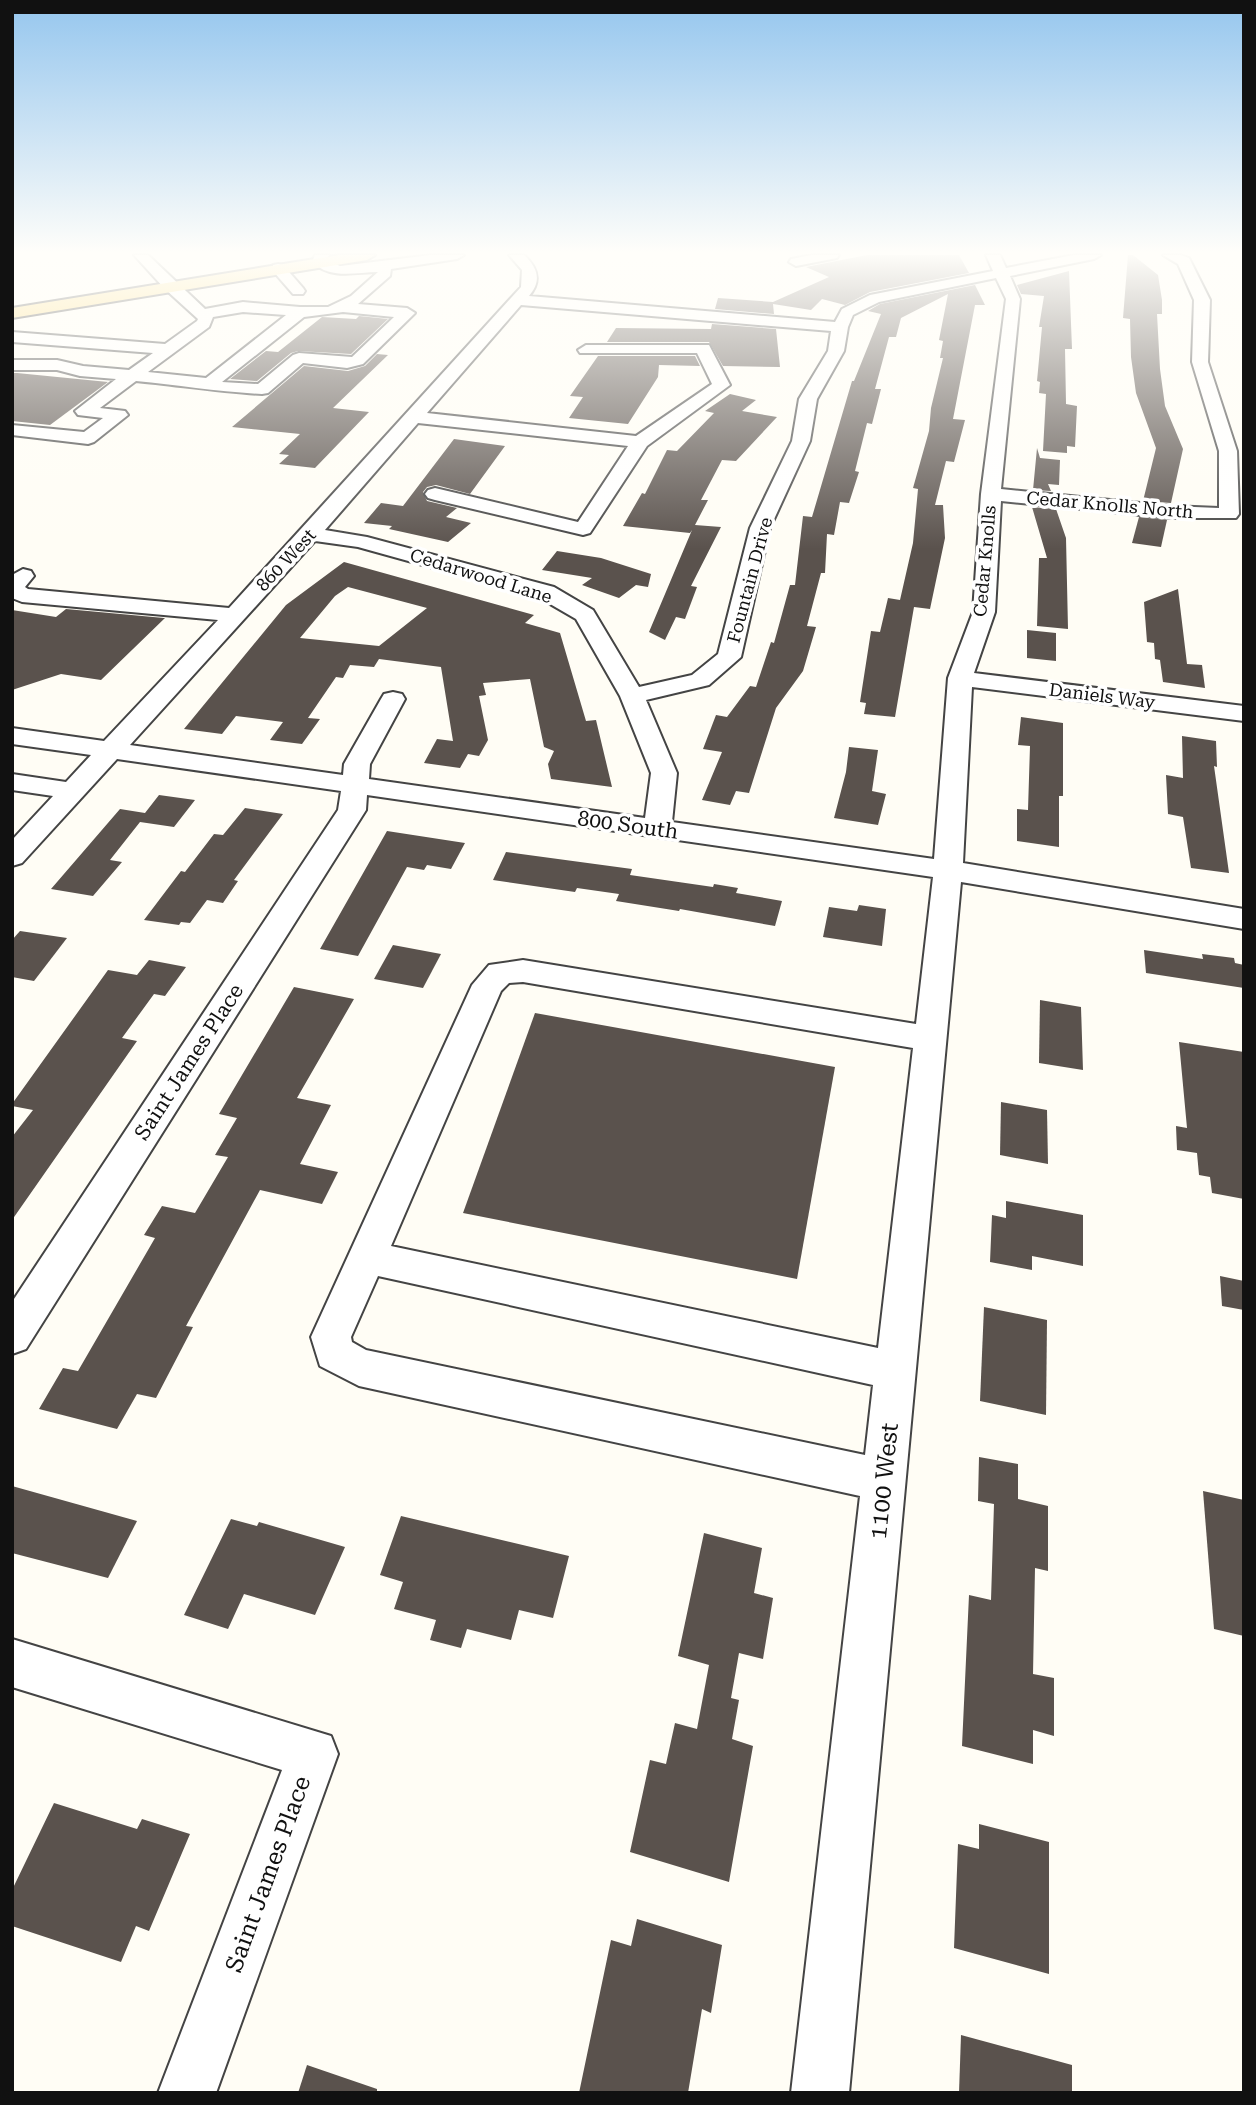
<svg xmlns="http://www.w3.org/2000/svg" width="1256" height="2105" font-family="'Roboto Serif',serif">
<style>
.building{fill:#5a524d;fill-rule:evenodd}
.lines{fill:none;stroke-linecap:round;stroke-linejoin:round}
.minor-casing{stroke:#444;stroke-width:4}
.major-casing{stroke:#222;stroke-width:4}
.minor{fill:#fff;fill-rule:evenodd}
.major{fill:#f9d66b;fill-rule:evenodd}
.labels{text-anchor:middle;stroke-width:7;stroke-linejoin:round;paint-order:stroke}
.far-street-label{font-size:18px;fill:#111;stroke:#fff}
.street-label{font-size:21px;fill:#111;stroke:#fff}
.near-street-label{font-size:24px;fill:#111;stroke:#fff}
</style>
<rect width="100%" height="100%" fill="#fffdf5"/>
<!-- building -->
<g class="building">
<path d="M867,255H959L969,273L870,292L845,305L822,299L811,310L773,304L774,314L715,309L718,298L773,302L829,277L806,267Z"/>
<path d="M1128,255H1133L1158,275L1162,300V314H1157L1160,369L1165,406L1183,449L1171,503L1143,501L1156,448L1136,393L1131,357L1130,319L1123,318Z"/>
<path d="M1069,271L1072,349H1065L1066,404L1077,406L1075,447L1067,446V453L1043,451L1046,394L1039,393L1040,382L1037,381L1042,327H1039L1044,296L1021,294L1017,285Z"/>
<path d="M975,285L985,305H975L953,419L965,420L954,462L946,461L935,505H943L945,538L930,609L914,607L895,717L864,714L866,703L860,702L871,631L880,632L888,598L900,600L913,543L918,489L913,488L929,431L931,408L943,358H940L943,341L939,340L948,294L901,318L896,337H889L875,389H881L872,424L867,423L855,471L859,472L849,503L840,502L834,535L827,534L825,573H821L807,626L816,627L803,671L776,708L749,793L736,791L730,805L702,800L722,752L703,749L716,715L727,717L750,686L756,687L771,642L774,643L790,585H795L803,516L812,517L852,381H854L881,314L868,311L880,304Z"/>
<path d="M359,316L388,319L351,354L298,351L291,353L257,381L230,379L266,351L278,352L322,317L356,319Z"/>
<path d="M712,324L776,329L780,367L723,366L709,342H607L616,328L711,329Z"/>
<path d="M377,354L388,355L333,408L369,412L315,468L279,464L289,455L279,454L300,434L232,427L304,366L348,371L365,366Z"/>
<path d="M598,356H695L700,366L659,365L658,377L628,424L569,418L583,397L570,396Z"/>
<path d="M12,373H17L108,382L50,425L12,421Z"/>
<path d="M730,394L756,400L742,411L777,417L736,461L722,460L701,500H708L695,525L721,527L691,586L697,587L685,619L676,617L665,640L649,632L692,530L690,533L623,526L642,493L645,494L667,450L677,451L714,413L705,411Z"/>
<path d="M454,439L505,446L470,494L436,485L427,487L423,492L427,501L457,508L446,517L471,523L448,542L389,529L392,526L364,523L381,503L403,506Z"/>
<path d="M1037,448L1040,458L1060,460L1059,485L1048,484L1051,491L1033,490Z"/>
<path d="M1032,507L1056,509L1066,538L1068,629L1037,626L1039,558H1047Z"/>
<path d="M1139,517L1167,520L1161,547L1132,543Z"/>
<path d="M557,551L601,558L651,574L648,587L636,585L619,598L582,585L592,578L542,570Z"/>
<path d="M344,562L534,615L525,623L560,633L586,721L596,720L612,787L551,779L548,764L554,751L544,747L530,679L483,683L486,695L479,696L488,740L479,756L468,754L460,768L424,763L437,739L453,741L441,667L379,659L374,667L350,665L343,678L336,677L308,718L320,719L302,744L270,740L283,722L236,716L222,734L184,729L286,605ZM348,587L427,608L379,646L300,638L335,596Z"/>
<path d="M1178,589L1187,664L1202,665L1205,688L1163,682L1160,660L1155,659L1154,643L1147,642L1144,602Z"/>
<path d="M66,609L164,618H165L101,680L61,674L12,690V610L56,617Z"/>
<path d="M1027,630L1056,633V661L1027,658Z"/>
<path d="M1021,717L1063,723V796H1059V847L1017,841V809L1028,810L1030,746L1018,745Z"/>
<path d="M1182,736L1216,741L1217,767L1214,766L1229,873L1191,868L1183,817L1168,814L1166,775L1183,778Z"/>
<path d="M849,747L878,750L872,791L886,794L878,825L834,818L846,772Z"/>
<path d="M159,795L195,800L174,827L140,822L110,860L122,862L93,896L51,889L120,809L145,813Z"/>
<path d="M245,808L283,814L234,880L238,881L223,903L207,900L190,923L181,922L179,925L144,920L181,871L185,872L214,834L223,835Z"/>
<path d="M387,831L465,843L451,869L427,865L424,870L407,867L358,956L320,949Z"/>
<path d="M506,852L632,869L630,875L713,887L714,884L738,888L736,893L782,901L775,926L680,909L679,911L616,901L619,894L577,888L575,892L493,880Z"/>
<path d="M859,905L886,909L882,946L823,937L829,907L857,911Z"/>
<path d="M20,931L67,938L34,981L12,977V940Z"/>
<path d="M393,945L441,954L423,988L374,979Z"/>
<path d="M1144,950L1203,959L1202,954L1234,958L1235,963L1244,965V988L1146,973Z"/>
<path d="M149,960L186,967L165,996L154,994L122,1038L137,1041L12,1220V1137L33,1110L12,1106V1104L108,970L137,975Z"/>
<path d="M294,987L354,999L297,1098L331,1105L300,1164L338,1172L322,1204L260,1190L186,1326L193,1327L156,1398L137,1394L117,1429L39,1409L63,1368L78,1371L155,1238L144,1235L162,1206L195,1213L228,1157L215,1155L237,1118L219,1114Z"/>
<path d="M1040,1000L1081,1007L1083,1070L1039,1063Z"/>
<path d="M535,1013L835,1067L797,1279L463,1213Z"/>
<path d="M1179,1042L1244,1052V1199L1212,1193L1210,1177L1199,1175L1197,1153L1177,1150L1176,1126L1187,1128Z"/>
<path d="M1001,1102L1047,1110L1048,1164L1000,1155Z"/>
<path d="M1006,1201L1083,1215V1266L1032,1256V1270L990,1262L992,1215L1006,1218Z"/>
<path d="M1220,1276L1244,1281V1310L1222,1306Z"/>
<path d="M984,1307L1047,1320L1046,1415L980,1401Z"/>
<path d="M979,1457L1018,1464V1499L1048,1506V1571L1035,1568L1033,1674L1054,1678V1736L1033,1730V1764L962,1746L969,1595L991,1600L994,1504L978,1501Z"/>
<path d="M12,1486L137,1521L108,1578L12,1553Z"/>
<path d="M1203,1491L1244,1500V1636L1214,1629Z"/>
<path d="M401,1516L569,1556L553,1618L519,1610L511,1640L467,1629L461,1648L430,1640L436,1620L394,1609L403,1582L380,1575Z"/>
<path d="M231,1519L257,1526L259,1522L345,1547L315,1615L244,1594L228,1629L184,1615Z"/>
<path d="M704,1533L762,1548L754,1593L773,1598L763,1659L739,1653L731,1698L739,1700L732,1739L753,1746L729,1882L630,1852L650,1760L666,1764L675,1723L697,1729L709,1665L678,1656Z"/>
<path d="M54,1803L137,1829L142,1819L190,1834L149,1931L136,1926L121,1962L12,1926V1890Z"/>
<path d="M979,1824L1049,1842V1974L954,1948L958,1844L979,1849Z"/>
<path d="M637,1919L722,1945L711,2013L702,2009L688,2093H579L611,1940L631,1946Z"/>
<path d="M961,2035L1072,2065V2093H959Z"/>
<path d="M307,2065L377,2089V2093H298Z"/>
</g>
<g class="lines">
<!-- minor casing -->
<g class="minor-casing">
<g id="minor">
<path d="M134,255H148L205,309L243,302L300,307H328L351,296L378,272C356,272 331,280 312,262L315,255H329L327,260L340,266L431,255H464L457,259L391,269L390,276L358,304L407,308L415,313L363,364L347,368L303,363L268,393L262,394C220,392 178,385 136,381L100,408L125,411L128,415L94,442L88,444L12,435V425L84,432L103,418L78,415L75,411L116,379L80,376L57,370H12V360H57L83,366L129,370L153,353L12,342V332L165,344L197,321L198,319L165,289ZM243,312L286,315L206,378L148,372L209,327L213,317ZM343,312L394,317L352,357L299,353L293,355L258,384L222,382L304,317Z"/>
<path d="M509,255H524C538,268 542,281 529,296L835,322L842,309L870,295L993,271L986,255H1000L1006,268L1074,255H1101L1094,259L1010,276L1020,299L1001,489L1170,506L1219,508V451L1192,362L1194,300L1178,264L1163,255H1181L1189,258L1210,300L1208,362L1237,451L1239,514L1236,518H1170L1001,501L995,612L974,673L1244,706V721L972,687L963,863L1244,909V929L961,882L849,2093H791L860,1496L359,1386L320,1366L311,1337L472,985L489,965L523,960L916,1024L933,877L367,795L366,810L26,1349L12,1354V1302L338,810L341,791L117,759L22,863L12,866V840L53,796L12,790V774L66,782L91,755L12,744V728L104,741L218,620L22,602L12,598V575L23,569L31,571L34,576L25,587L28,589L229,608L521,287L522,270ZM996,278L1006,299L981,494L973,612L948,678L934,859L672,822L677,773L646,700L709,685L741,657L770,528L810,441L817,399L844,351L848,327L853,315L879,302ZM521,305L831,331L828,351L799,399L792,441L750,528L718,654L692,675L639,687L593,610L554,587L367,537L325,530L418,423L628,446L578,522L435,488L428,490L425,494L428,498L435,500L583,535L590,533L647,446L730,385L709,345H586L578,350L580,353H697L712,384L636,436L427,413ZM315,541L358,547L538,597L576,619L620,696L651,773L645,818L369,779L370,764L405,699L402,694L393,692L384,694L381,699L344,764L343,775L130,745ZM523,982L913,1048L878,1348L391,1246L501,991L509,983ZM378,1276L873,1385L865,1455L366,1350L352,1342L351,1337Z"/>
<path d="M812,255H839L837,258L796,266L789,262L791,259Z"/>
<path d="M278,264L283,265L303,288L305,291L303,294H293L273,271V265Z"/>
<path d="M12,1639L331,1736L338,1754L216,2093H158L282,1770L12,1687Z"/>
</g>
</g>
<!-- major casing -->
<g class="major-casing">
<path id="major" d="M339,255H375L367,260L12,318V308Z"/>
</g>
<!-- minor -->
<use href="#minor" class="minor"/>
<!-- major -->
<use href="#major" class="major"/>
</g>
<!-- sky -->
<linearGradient id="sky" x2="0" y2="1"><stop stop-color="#95c6ee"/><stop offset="0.46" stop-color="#fffefa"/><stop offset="1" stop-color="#fffefa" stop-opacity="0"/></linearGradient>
<rect width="1256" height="549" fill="url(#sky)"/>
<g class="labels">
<!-- far-street labels -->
<g class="far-street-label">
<text transform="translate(1110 505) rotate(5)" y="6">Cedar Knolls North</text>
<text transform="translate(286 560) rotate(-47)" y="6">860 West</text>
<text transform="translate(985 561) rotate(-85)" y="6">Cedar Knolls</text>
<text transform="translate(481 576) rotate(17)" y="6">Cedarwood Lane</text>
<text transform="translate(750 580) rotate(-75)" y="6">Fountain Drive</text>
<text transform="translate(1102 696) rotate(7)" y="6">Daniels Way</text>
</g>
<!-- street labels -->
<g class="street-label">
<text transform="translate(628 825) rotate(8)" y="7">800 South</text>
<text transform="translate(189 1062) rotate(-57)" y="7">Saint James Place</text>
</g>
<!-- near-street labels -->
<g class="near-street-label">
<text transform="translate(884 1481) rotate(-84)" y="8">1100 West</text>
<text transform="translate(268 1874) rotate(-70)" y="8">Saint James Place</text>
</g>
</g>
<!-- border -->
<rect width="1256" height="2105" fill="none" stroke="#111111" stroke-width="28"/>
</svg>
